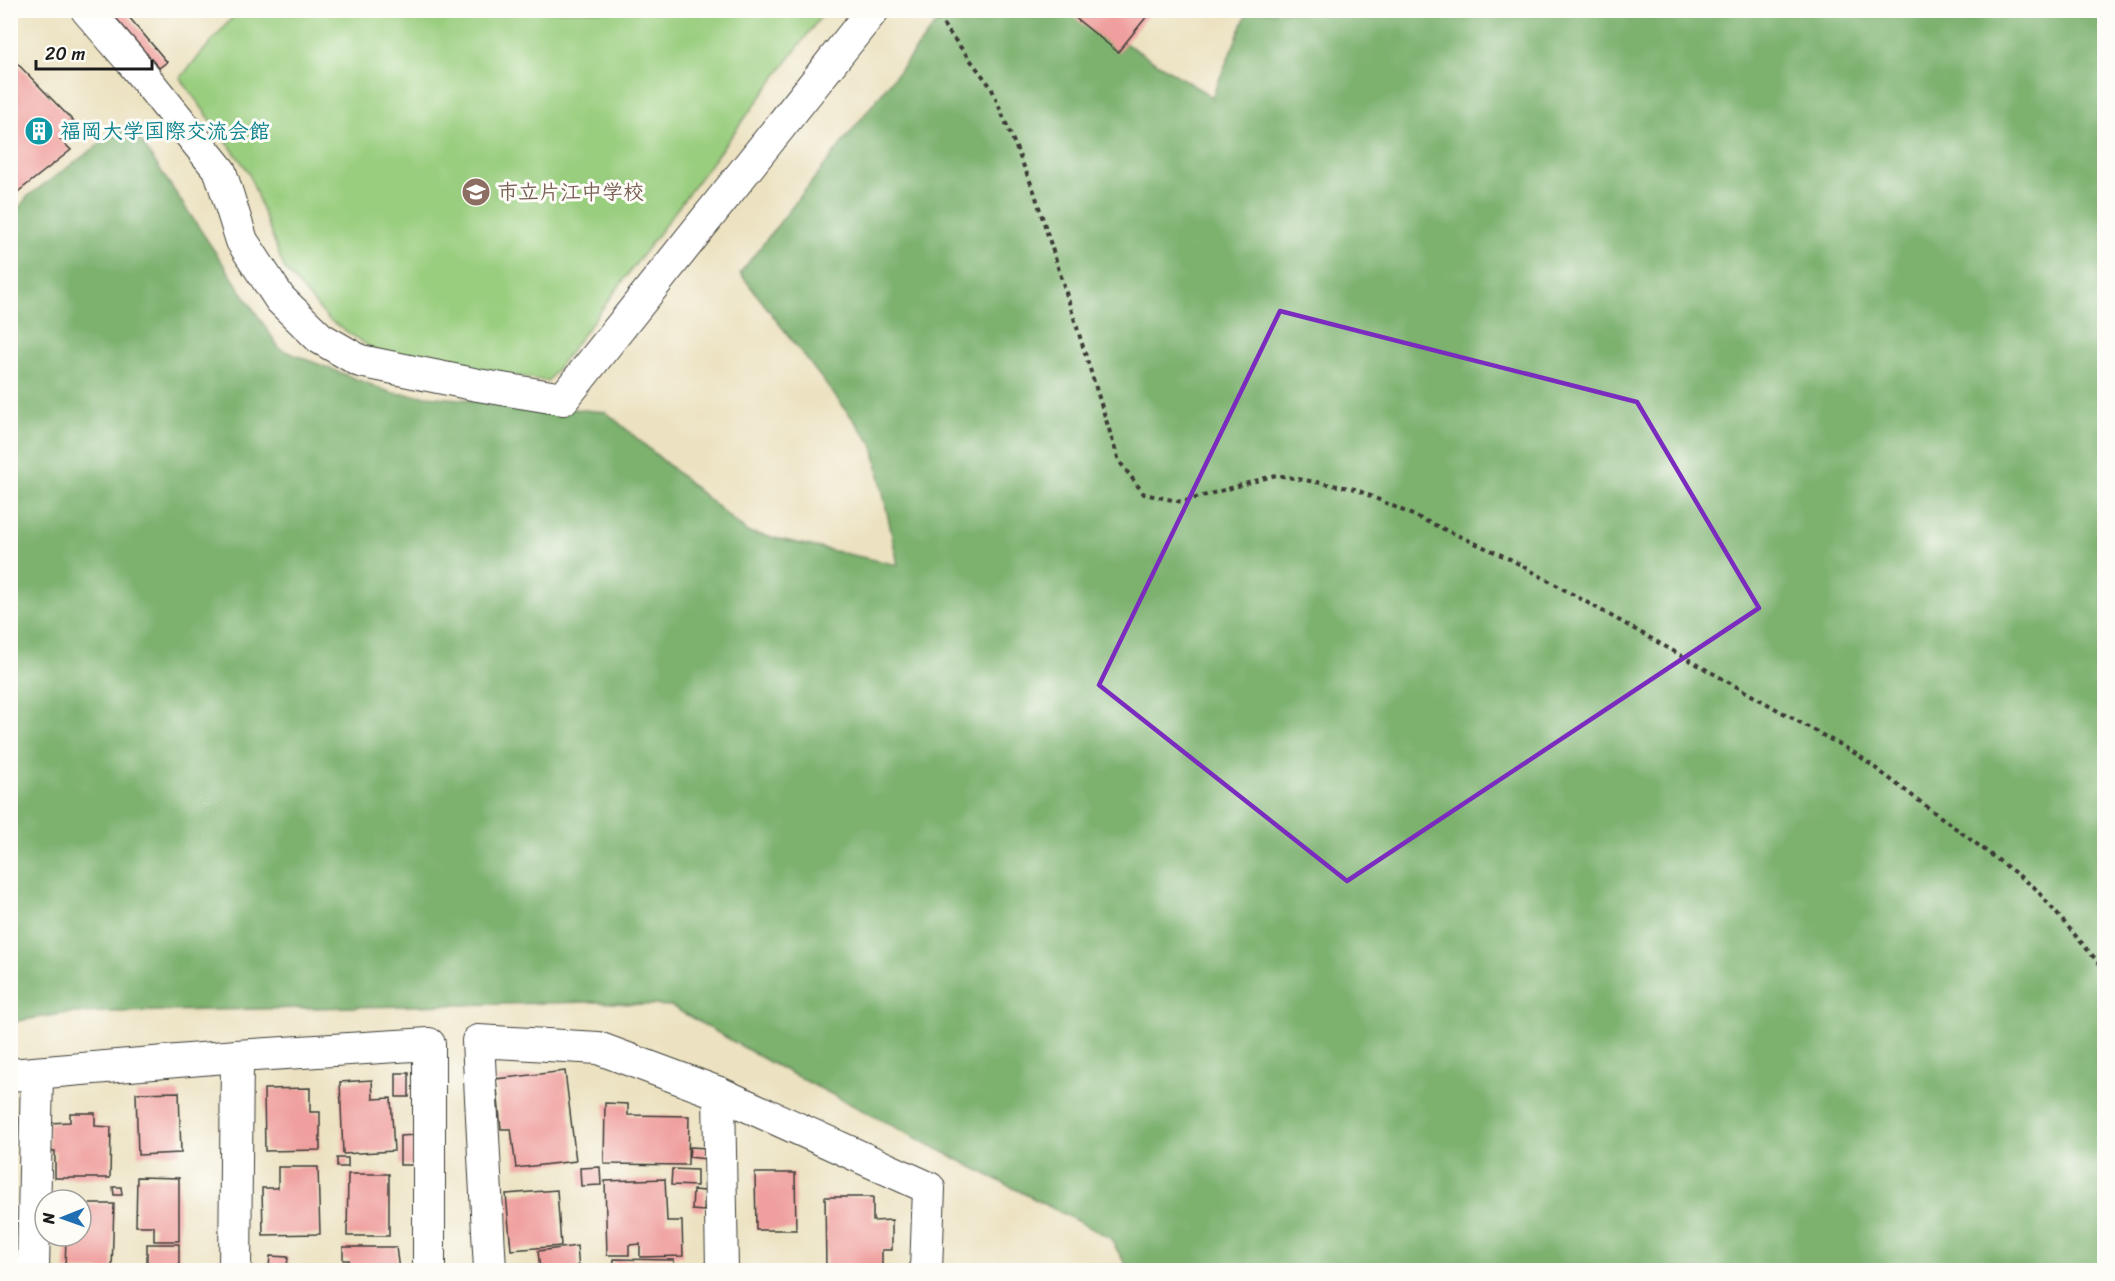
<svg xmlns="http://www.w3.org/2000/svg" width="2115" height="1281" font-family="Sriracha,'Klee One',sans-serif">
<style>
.green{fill:#9ace7f;stroke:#5b754e;stroke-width:1.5}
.forest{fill:#7bb16e;stroke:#4c6645;stroke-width:1.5}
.building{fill:#ef9f9d}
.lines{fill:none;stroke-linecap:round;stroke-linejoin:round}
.minor-casing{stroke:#3b3a35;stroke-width:34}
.path{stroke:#3b3a35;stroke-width:4;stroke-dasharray:4.5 4.5;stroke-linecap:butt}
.minor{stroke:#fff;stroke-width:32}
.marked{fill:none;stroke:#7b2cbf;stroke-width:4.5;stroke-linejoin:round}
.labels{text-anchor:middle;stroke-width:6;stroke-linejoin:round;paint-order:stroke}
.culture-label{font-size:21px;font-weight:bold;fill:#0d838f;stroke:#fdfcf7;text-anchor:start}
.education-label{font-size:21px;font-weight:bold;fill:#785e54;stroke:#fdfcf7;text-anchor:start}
</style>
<rect width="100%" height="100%" fill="#fdfcf7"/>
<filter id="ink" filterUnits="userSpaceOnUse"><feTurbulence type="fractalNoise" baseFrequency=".0167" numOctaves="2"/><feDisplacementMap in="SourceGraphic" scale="12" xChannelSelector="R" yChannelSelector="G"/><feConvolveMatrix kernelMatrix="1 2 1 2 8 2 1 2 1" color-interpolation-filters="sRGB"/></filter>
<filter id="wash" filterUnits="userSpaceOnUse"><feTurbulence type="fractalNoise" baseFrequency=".008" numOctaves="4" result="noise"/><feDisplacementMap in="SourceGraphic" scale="24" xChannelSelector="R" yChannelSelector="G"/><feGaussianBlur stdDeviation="1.35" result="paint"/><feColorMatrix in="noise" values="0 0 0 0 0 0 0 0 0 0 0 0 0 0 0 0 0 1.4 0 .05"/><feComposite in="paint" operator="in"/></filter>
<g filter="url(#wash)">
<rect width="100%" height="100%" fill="#ece2c1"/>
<!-- green -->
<path class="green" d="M238,11H825L548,381L383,356L328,319L284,268L248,171L180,78Z"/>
<!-- forest -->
<path class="forest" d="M946,11H1073L1212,97L1248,11H2104V1270H1129L1110,1238L771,1063L671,1006L594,1002L68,1013L11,1022L10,219L28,196L129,123L280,349L392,393L606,412L747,532L898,565L873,445L740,273Z"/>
<g id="blocks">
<!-- building -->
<g class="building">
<path d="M109,10H123L167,62L159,68Z"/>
<path d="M1069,10H1152L1118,52L1068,12Z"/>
<path d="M10,56L76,124L60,139L71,150L10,198Z"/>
<path d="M565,1071L576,1161L516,1168L511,1129H501L496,1079Z"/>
<rect x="396" y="1073" width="13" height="24"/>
<path d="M372,1080L373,1099L391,1098L394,1151L343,1154L340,1082Z"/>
<path d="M310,1088V1112H320V1150L265,1151L264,1089Z"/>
<path d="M179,1092L181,1153L138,1155L136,1093Z"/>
<path d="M605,1103L628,1104V1115L689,1116L688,1165L604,1164Z"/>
<path d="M70,1113H95V1126L111,1127L110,1178H55V1151H49L48,1123L70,1122Z"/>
<path d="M416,1135L417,1165H400V1136Z"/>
<path d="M690,1147L707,1148L706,1159L689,1157Z"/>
<rect x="337" y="1158" width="11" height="9"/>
<path d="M278,1167H318L320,1234L263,1235L262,1188H278Z"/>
<path d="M600,1167L601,1185L581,1186L580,1168Z"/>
<path d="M672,1169L697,1170V1186L671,1185Z"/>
<path d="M755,1173H795L796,1230H756Z"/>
<path d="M348,1174H389V1236H347Z"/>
<path d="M137,1177L179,1178V1241H154V1226H136Z"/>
<path d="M665,1179L667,1221H682L683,1256L640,1257V1244L629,1245V1255H607L605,1181Z"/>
<path d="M113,1187H121L122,1195H114Z"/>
<path d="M557,1190L561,1246L511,1250L506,1194Z"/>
<path d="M693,1190L705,1191L704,1211L692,1210Z"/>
<path d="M825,1197H873V1221L892,1220V1250H882V1270H826Z"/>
<path d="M81,1204H114L112,1270H65L66,1236H81Z"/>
<rect x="147" y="1244" width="32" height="26"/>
<path d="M577,1246L579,1270H540L538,1251Z"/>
<path d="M343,1247H396L399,1270H349V1260H343Z"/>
<path d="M270,1256L288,1257L287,1268L269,1267Z"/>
<path d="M614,1259L674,1260V1270H613Z"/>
<path d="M974,1266L1017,1268V1270H974Z"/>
</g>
</g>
</g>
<g filter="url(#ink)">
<use href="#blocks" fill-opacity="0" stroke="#3b3a35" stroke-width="1.5"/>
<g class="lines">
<!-- minor casing -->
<g class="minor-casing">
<g id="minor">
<path d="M87,10L132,62L220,171L242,241L280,299L320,338L360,361L478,385L563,399L873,10"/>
<path d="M10,1075L237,1056L429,1044V1270"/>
<path d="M719,1093L722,1270"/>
<path d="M33,1270L37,1073"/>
<path d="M235,1270L237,1056"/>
<path d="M490,1270L478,1041L598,1048L719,1093L929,1188L926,1270"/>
</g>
</g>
<!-- path -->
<path class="path" d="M932,10L991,87L1034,191L1119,461L1144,494L1182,502L1276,475L1355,489L1510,559L1858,755L2034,887L2104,969"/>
<!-- minor -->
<use href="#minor" class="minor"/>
</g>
</g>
<!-- marked area -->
<path class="marked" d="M1280,311L1637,402L1759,608L1347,881L1099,685Z"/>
<!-- icons -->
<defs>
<g id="building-disc" transform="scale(1.5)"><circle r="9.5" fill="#0f9aa8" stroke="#fdfcf7"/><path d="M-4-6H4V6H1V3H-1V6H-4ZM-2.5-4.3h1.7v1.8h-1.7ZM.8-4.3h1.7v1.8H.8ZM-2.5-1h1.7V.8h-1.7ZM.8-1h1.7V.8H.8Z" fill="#fff"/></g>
<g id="school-disc" transform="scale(1.5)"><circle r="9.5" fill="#8d6e63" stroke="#fdfcf7"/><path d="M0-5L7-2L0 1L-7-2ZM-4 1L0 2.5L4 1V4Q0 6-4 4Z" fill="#fff"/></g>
</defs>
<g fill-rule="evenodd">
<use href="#building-disc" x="39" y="131"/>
<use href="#school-disc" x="476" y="192"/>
</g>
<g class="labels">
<!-- culture labels -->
<g class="culture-label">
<text x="60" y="138">福岡大学国際交流会館</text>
</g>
<!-- education labels -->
<g class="education-label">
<text x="497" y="199">市立片江中学校</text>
</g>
</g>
<!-- margin -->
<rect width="2115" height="1281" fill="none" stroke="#fdfcf7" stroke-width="36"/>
<!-- north arrow -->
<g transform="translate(63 1218) rotate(269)"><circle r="28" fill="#fdfcf7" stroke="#a3a29f" stroke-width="1.5"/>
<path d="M0-4.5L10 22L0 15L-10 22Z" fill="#1f6fb2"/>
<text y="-9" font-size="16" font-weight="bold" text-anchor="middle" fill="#1c1c1c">N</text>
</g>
<!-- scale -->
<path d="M36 60v9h116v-9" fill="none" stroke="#1c1c1c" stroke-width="3"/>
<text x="45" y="60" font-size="18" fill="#1c1c1c" stroke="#fdfcf7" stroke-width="4.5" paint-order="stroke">20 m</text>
</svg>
